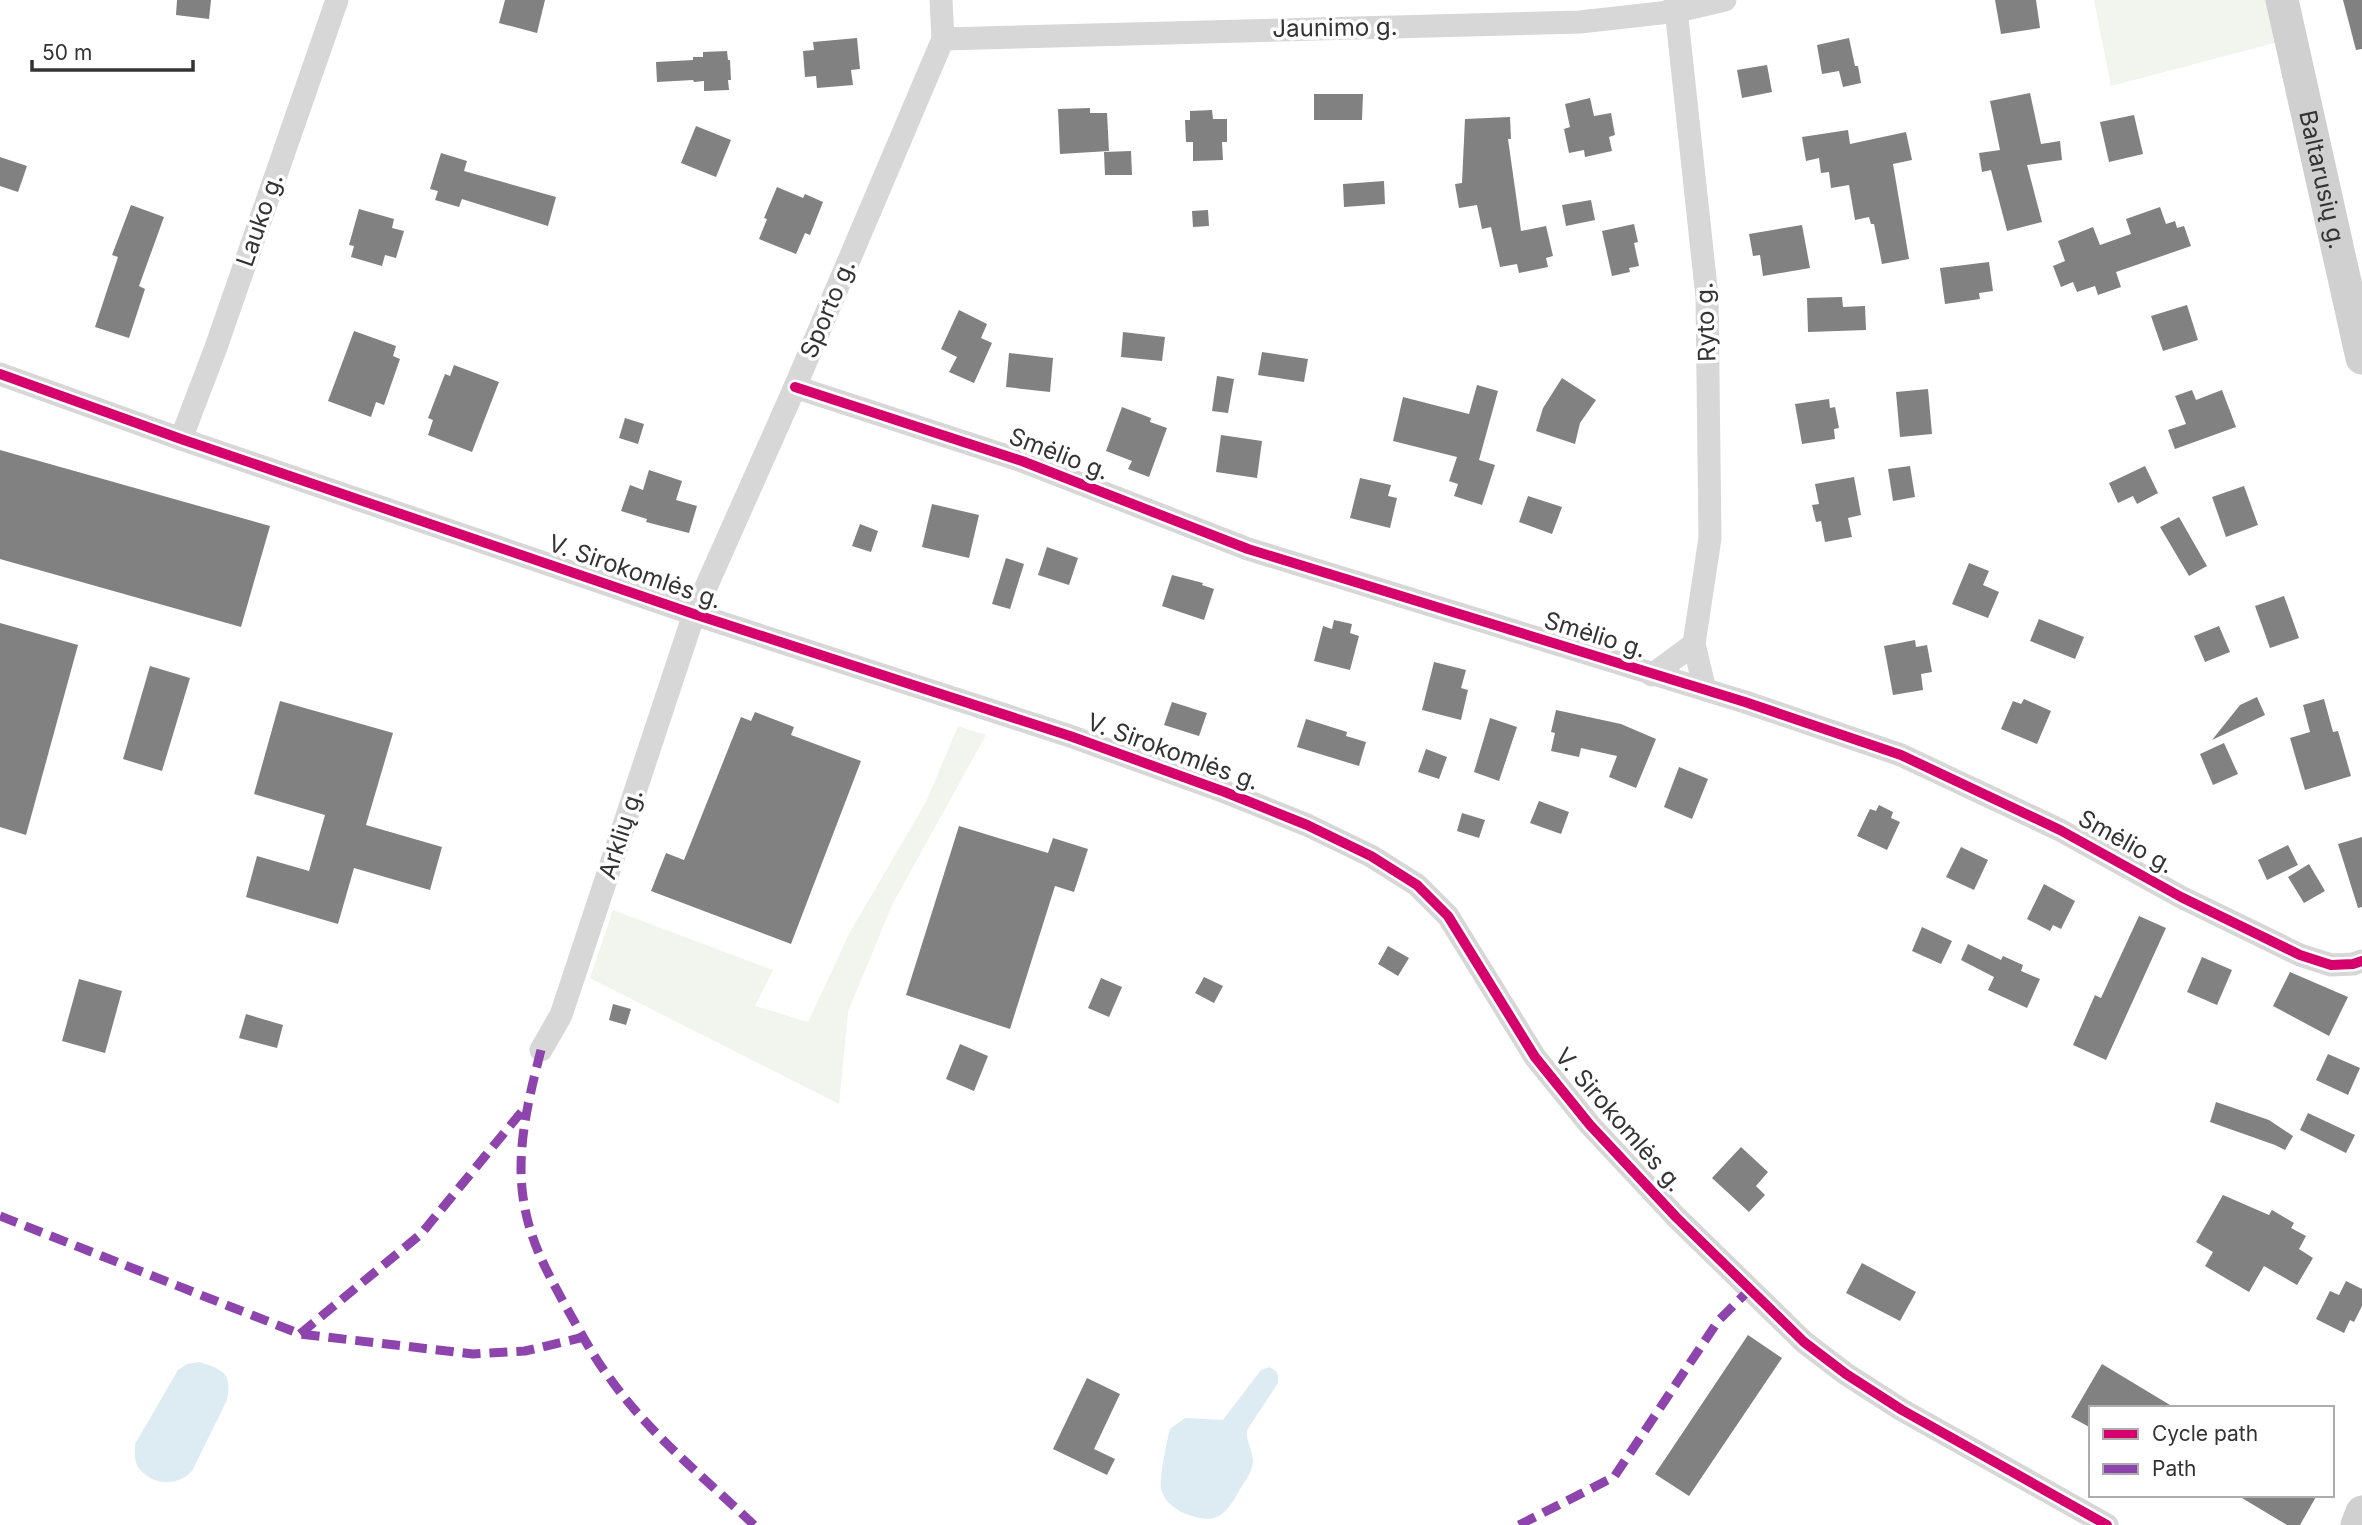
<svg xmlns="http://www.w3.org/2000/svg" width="2362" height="1525" font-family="Inter,sans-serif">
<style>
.green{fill:#f1f5ed}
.water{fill:#ddebf3}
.building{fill:#818181}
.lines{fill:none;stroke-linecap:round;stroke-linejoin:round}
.minor{stroke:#d7d7d7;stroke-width:23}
.secondary{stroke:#d0d0d0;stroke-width:33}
.quiet{stroke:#8e44ad;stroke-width:9;stroke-dasharray:18 9;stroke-linecap:butt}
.cycleway-casing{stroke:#fff;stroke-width:15}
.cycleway{stroke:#d6006c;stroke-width:10}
.labels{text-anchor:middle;stroke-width:7;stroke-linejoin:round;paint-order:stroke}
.street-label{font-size:24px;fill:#333;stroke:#fff}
</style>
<rect width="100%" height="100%" fill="#fff"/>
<!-- green -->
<g class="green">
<path d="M2094,0H2272L2282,41L2111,86Z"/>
<path d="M958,726L986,735L892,905L848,1012L839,1104L590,978L613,910L773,970L755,1006L808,1022L850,932L926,802Z"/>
</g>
<!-- water -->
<g class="water">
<path d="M199,1362C222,1369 233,1373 227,1400L192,1471C177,1487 152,1486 138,1467C134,1460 135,1452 135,1444L178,1370L187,1364Z"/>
<path d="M1269,1367C1278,1371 1279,1374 1278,1383L1247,1430C1245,1443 1256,1454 1252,1467C1250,1475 1243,1484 1239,1491C1223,1520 1213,1525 1181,1512C1171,1505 1164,1501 1161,1488C1159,1479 1167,1440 1170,1429L1185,1418L1223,1420L1261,1370Z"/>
</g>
<!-- building -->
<g class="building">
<path d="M177,0H211L209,19L176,15Z"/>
<path d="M505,0H545L537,33L499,23Z"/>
<path d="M1995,0H2036L2040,28L2001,34Z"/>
<path d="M2343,0H2362V49L2356,50Z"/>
<path d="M857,38L860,69L851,70L853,85L817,88L816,76L805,77L803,51L814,50L813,42Z"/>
<path d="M1849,38L1855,66H1858L1861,83L1843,87L1839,71L1822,74L1817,45Z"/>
<path d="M727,51L728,60H730L731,80H728L729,90L704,91V81L694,82L693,80L657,82L656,62L693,60V57H703V52Z"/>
<path d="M1767,65L1772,92L1742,98L1737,70Z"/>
<path d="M2030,93L2041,144L2060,141L2062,160L2027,165L2042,222L2007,231L1991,170L1982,172L1979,153L2000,150L1990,101Z"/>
<path d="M1314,94H1363L1362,120H1314Z"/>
<path d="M1590,98L1594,116L1611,113L1615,135L1609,137L1612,151L1585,157L1584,150L1569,153L1564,129L1570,127L1565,104Z"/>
<path d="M1090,108V113H1107L1109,151L1060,154L1058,109Z"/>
<path d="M1212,110L1213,119H1227V142H1222L1223,160L1193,161V142H1186L1185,120H1190V111Z"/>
<path d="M2134,115L2143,154L2109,162L2100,122Z"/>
<path d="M1510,117L1511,139H1508L1521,231L1546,226L1553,256L1546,258L1548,267L1519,273L1517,264L1500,267L1491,227L1482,229L1477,205L1459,208L1455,184L1462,183L1465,119Z"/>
<path d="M696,126L731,140L716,177L681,163Z"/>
<path d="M1848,130L1850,144L1906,132L1912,160L1893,164L1909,259L1882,264L1874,224H1871L1869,217L1855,220L1849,185L1831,188L1829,172L1821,173L1819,158L1806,161L1802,137Z"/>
<path d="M1131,151L1132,175H1105L1104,152Z"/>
<path d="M441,153L467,161L464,171L556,197L548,226L462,199L459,207L435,200L438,191L430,189Z"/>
<path d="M0,157L27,166L18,192L0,186Z"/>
<path d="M1384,181L1385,204L1344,207L1343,184Z"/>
<path d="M777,187L803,198L805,194L823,202L810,235L805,233L796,254L759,239L767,219L764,218Z"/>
<path d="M1591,200L1595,220L1566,226L1562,205Z"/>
<path d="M131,205L164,217L139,286L145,289L129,338L95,327L118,257L112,255Z"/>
<path d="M2160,207L2166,224L2175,221L2177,228L2184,226L2191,246L2116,272L2121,287L2098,295L2095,286L2077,292L2073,282L2061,287L2053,266L2065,261L2058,241L2093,227L2100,245L2131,234L2126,219Z"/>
<path d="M359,209L394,219L392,228L404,231L396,258L385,255L382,266L351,257L354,246L349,245Z"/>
<path d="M1208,210L1209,226L1193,227L1192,211Z"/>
<path d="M1634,224L1638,242L1634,243L1639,266L1629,268L1630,272L1612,276L1602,231Z"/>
<path d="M1802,225L1810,268L1763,276L1760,255L1753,256L1749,234Z"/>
<path d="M1989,262L1993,291L1979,293L1980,299L1945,304L1940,268Z"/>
<path d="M1842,297L1843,307L1865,306L1866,330L1808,332L1807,298Z"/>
<path d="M2187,305L2198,340L2163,351L2151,316Z"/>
<path d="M959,310L987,324L981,338L992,343L974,383L949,372L957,357L941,349Z"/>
<path d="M354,331L396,346L393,356L400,359L384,405L376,402L371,417L328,401Z"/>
<path d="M1123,332L1165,337L1162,361L1121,357Z"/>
<path d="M1262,352L1308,359L1304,382L1258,375Z"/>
<path d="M1009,353L1053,358L1050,392L1006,387Z"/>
<path d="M454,365L499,382L472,452L428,435L433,420L428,418L445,374L450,376Z"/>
<path d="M1217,376L1234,379L1228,413L1212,411Z"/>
<path d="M1562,378L1596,400L1580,423L1575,444L1536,431L1543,408Z"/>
<path d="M1477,385L1498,391L1479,460L1495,465L1482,505L1454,496L1458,484L1449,481L1457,457L1393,441L1403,397L1469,414Z"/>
<path d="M1928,389L1932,434L1900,437L1896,392Z"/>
<path d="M2192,390L2196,400L2222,390L2236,427L2175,449L2168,430L2186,424L2175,396Z"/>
<path d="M1829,399L1830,408L1835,407L1839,428L1834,429L1835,439L1802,444L1795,404Z"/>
<path d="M1122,407L1151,418L1150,422L1167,428L1149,477L1128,469L1132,461L1106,451Z"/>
<path d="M625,418L644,424L638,444L619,438Z"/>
<path d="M1221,435L1262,441L1257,478L1216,472Z"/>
<path d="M0,450L270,526L241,627L0,559Z"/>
<path d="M1910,466L1915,497L1893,501L1888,469Z"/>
<path d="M2145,466L2158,493L2137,504L2133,496L2118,503L2109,483Z"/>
<path d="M649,470L682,481L676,500L697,506L689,533L646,522L647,519L621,511L630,485L643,490Z"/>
<path d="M1854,477L1861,515L1848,518L1852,537L1825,542L1821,521L1816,522L1812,505L1819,504L1815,484Z"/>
<path d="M1360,478L1391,485L1388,496L1397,498L1390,528L1350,518Z"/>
<path d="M2244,486L2258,525L2226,537L2212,497Z"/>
<path d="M1528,496L1562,507L1552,534L1519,522Z"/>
<path d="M932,504L979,515L969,558L922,547Z"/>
<path d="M2179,517L2207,566L2189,576L2160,527Z"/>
<path d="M860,524L878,531L871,552L852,546Z"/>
<path d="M1047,547L1078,558L1069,585L1038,575Z"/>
<path d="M1006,558L1024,564L1010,609L992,604Z"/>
<path d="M1969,563L1989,571L1983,585L1999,592L1988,618L1952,604Z"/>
<path d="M1172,575L1203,583L1202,585L1214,589L1204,620L1162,606Z"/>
<path d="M2284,596L2299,638L2270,648L2255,606Z"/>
<path d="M2039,619L2084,637L2075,659L2030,641Z"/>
<path d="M1334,620L1352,624L1350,633L1359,636L1350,670L1314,661L1323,626L1332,629Z"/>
<path d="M0,623L78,645L26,835L0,827Z"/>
<path d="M2219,626L2230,652L2205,662L2194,636Z"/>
<path d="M1915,640L1916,647L1927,645L1932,672L1921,674L1923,690L1893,695L1884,646Z"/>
<path d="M1434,662L1466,670L1461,688L1468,690L1461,720L1422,710Z"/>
<path d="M150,666L190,678L162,771L123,759Z"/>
<path d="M2257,697L2265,715L2212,740L2240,705Z"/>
<path d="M2024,699L2051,711L2037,744L2001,729L2013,701L2021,704Z"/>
<path d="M2324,699L2333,732L2338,731L2351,776L2305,790L2290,738L2310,732L2303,705Z"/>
<path d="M280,701L393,733L366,825L442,847L430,890L354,868L338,924L246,897L257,856L309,871L325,815L254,794Z"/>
<path d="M1172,702L1207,713L1199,736L1164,725Z"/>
<path d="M1556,710L1621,724L1656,739L1636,788L1609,777L1617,756L1581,748L1579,757L1551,751L1555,733L1551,732Z"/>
<path d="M755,712L794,727L791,735L861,761L791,944L651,891L666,853L684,860L741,717L751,721Z"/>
<path d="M1490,718L1517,727L1499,781L1474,772Z"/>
<path d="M1306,719L1347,732L1346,736L1366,742L1359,766L1297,747Z"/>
<path d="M2224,743L2238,774L2213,785L2200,754Z"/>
<path d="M1426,749L1447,757L1439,779L1418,772Z"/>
<path d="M1679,767L1708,779L1692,819L1664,807Z"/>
<path d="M1539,801L1569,812L1561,834L1530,823Z"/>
<path d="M1879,805L1893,812L1891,818L1900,822L1887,850L1857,836L1870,809L1876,811Z"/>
<path d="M1462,813L1485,820L1479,838L1457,831Z"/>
<path d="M959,826L1048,853L1053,838L1088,849L1074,892L1055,886L1010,1029L906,995Z"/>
<path d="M2362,837V907L2358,908L2338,844Z"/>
<path d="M2288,845L2298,865L2267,880L2258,860Z"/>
<path d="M1961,847L1988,860L1974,890L1946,877Z"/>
<path d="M2309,864L2325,891L2304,903L2288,877Z"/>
<path d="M2044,884L2075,901L2061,929L2053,925L2050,931L2027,919Z"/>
<path d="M2139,916L2166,928L2106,1060L2073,1045L2095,995L2101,998Z"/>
<path d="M1922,927L1952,941L1941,964L1912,951Z"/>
<path d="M1968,944L2001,960L2003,956L2023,965L2021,971L2040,979L2027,1008L1988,990L1994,977L1961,960Z"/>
<path d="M1388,946L1409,958L1398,976L1378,964Z"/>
<path d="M2202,957L2232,970L2217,1005L2187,992Z"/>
<path d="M2290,972L2348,997L2329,1036L2273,1006Z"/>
<path d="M1204,977L1223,986L1214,1003L1195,993Z"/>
<path d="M1101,978L1122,987L1109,1017L1088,1008Z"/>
<path d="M79,979L122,991L105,1053L62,1041Z"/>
<path d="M613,1004L631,1009L626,1025L609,1020Z"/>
<path d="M246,1014L283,1025L277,1048L239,1038Z"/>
<path d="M960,1044L988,1056L974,1091L946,1079Z"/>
<path d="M2328,1054L2360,1068L2348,1095L2316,1080Z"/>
<path d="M2216,1102L2269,1120L2293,1136L2285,1150L2275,1145L2210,1122Z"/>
<path d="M2308,1113L2355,1135L2346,1153L2300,1130Z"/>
<path d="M1741,1147L1768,1172L1756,1186L1765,1195L1749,1212L1712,1178Z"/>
<path d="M2223,1195L2269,1215L2272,1210L2294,1223L2291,1228L2306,1236L2299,1249L2313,1258L2297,1285L2264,1266L2249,1292L2205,1266L2213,1252L2196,1242Z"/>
<path d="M1862,1263L1916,1292L1900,1321L1846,1293Z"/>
<path d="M2346,1281L2362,1289V1306L2354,1322L2350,1320L2344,1333L2316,1319L2330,1291L2339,1295Z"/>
<path d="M1748,1335L1782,1358L1689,1496L1655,1474Z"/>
<path d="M2102,1364L2175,1408H2091V1428L2071,1417Z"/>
<path d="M1087,1378L1120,1394L1094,1449L1115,1459L1107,1475L1053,1449Z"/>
<path d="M2237,1495H2317L2300,1525H2287Z"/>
</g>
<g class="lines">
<!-- minor -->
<g class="minor">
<path d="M943,39L1580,22L1678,11L1725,0"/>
<path d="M0,374L181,439L694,614L1070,736L1225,792L1307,825L1371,856L1417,885L1448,916L1535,1057L1590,1125L1676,1217L1804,1342L1846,1374L1902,1410L2107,1525"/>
<path d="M795,387L1022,461L1248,549L1745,702L1901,755L2060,830L2181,897L2300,955L2331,965L2353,964L2362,961"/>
<path d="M181,439L215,350L337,0"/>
<path d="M1694,644L1705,690"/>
<path d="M1652,675L1694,644L1710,538L1707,297L1675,0"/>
<path d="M541,1050L561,1015L694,614L795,387L943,39L941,0"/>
</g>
<!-- secondary -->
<g class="secondary">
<path id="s1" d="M2282,0L2362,358"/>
<path d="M2357,1525L2362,1512"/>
</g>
<!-- quiet -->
<g class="quiet">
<path d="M541,1050C529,1097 516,1148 523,1197C529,1239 545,1268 565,1305C579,1329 592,1355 609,1377C648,1433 705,1478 754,1525"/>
<path d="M0,1216L300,1334L473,1354L525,1351L584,1337"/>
<path d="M300,1334L421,1234L528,1104"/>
<path d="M1519,1525L1614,1477L1718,1321L1749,1290"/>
</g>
<!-- cycleway casing -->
<g class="cycleway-casing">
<g id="cycleway">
<path d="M0,374L181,439L694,614L1070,736L1225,792L1307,825L1371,856L1417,885L1448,916L1535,1057L1590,1125L1676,1217L1804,1342L1846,1374L1902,1410L2107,1525"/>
<path d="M795,387L1022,461L1248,549L1745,702L1901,755L2060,830L2181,897L2300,955L2331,965L2353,964L2362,961"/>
</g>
</g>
<!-- cycleway -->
<use href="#cycleway" class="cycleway"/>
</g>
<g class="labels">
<!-- street labels -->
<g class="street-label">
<text transform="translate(1335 28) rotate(-1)" y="8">Jaunimo g.</text>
<text dy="8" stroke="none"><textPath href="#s1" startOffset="184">Baltarusių g.</textPath></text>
<text transform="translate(260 220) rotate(-71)" y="8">Lauko g.</text>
<text transform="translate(828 309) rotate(-67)" y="8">Sporto g.</text>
<text transform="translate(1706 322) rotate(-92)" y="8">Ryto g.</text>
<text transform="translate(1059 454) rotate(21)" y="8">Smėlio g.</text>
<text transform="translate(635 572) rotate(19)" y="8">V. Sirokomlės g.</text>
<text transform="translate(1595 635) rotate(17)" y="8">Smėlio g.</text>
<text transform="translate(1173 752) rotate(20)" y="8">V. Sirokomlės g.</text>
<text transform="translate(621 834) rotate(-72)" y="8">Arklių g.</text>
<text transform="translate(2126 842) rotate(29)" y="8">Smėlio g.</text>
<text transform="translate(1619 1120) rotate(49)" y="8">V. Sirokomlės g.</text>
</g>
</g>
<!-- legend -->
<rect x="2089" y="1406" width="245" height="91" fill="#ffffff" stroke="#adadad" stroke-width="2"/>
<rect x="2103" y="1429" width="35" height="10" fill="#d6006c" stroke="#adadad" stroke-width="2"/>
<text x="2152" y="1441" font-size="21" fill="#333333">Cycle path</text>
<rect x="2103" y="1464" width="35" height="10" fill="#8e44ad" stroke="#adadad" stroke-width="2"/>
<text x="2152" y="1476" font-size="21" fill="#333333">Path</text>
<!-- scale -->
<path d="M32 60v10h161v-10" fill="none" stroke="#333333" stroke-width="3.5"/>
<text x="42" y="60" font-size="21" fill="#333333" stroke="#ffffff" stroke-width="5" paint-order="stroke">50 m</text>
</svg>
